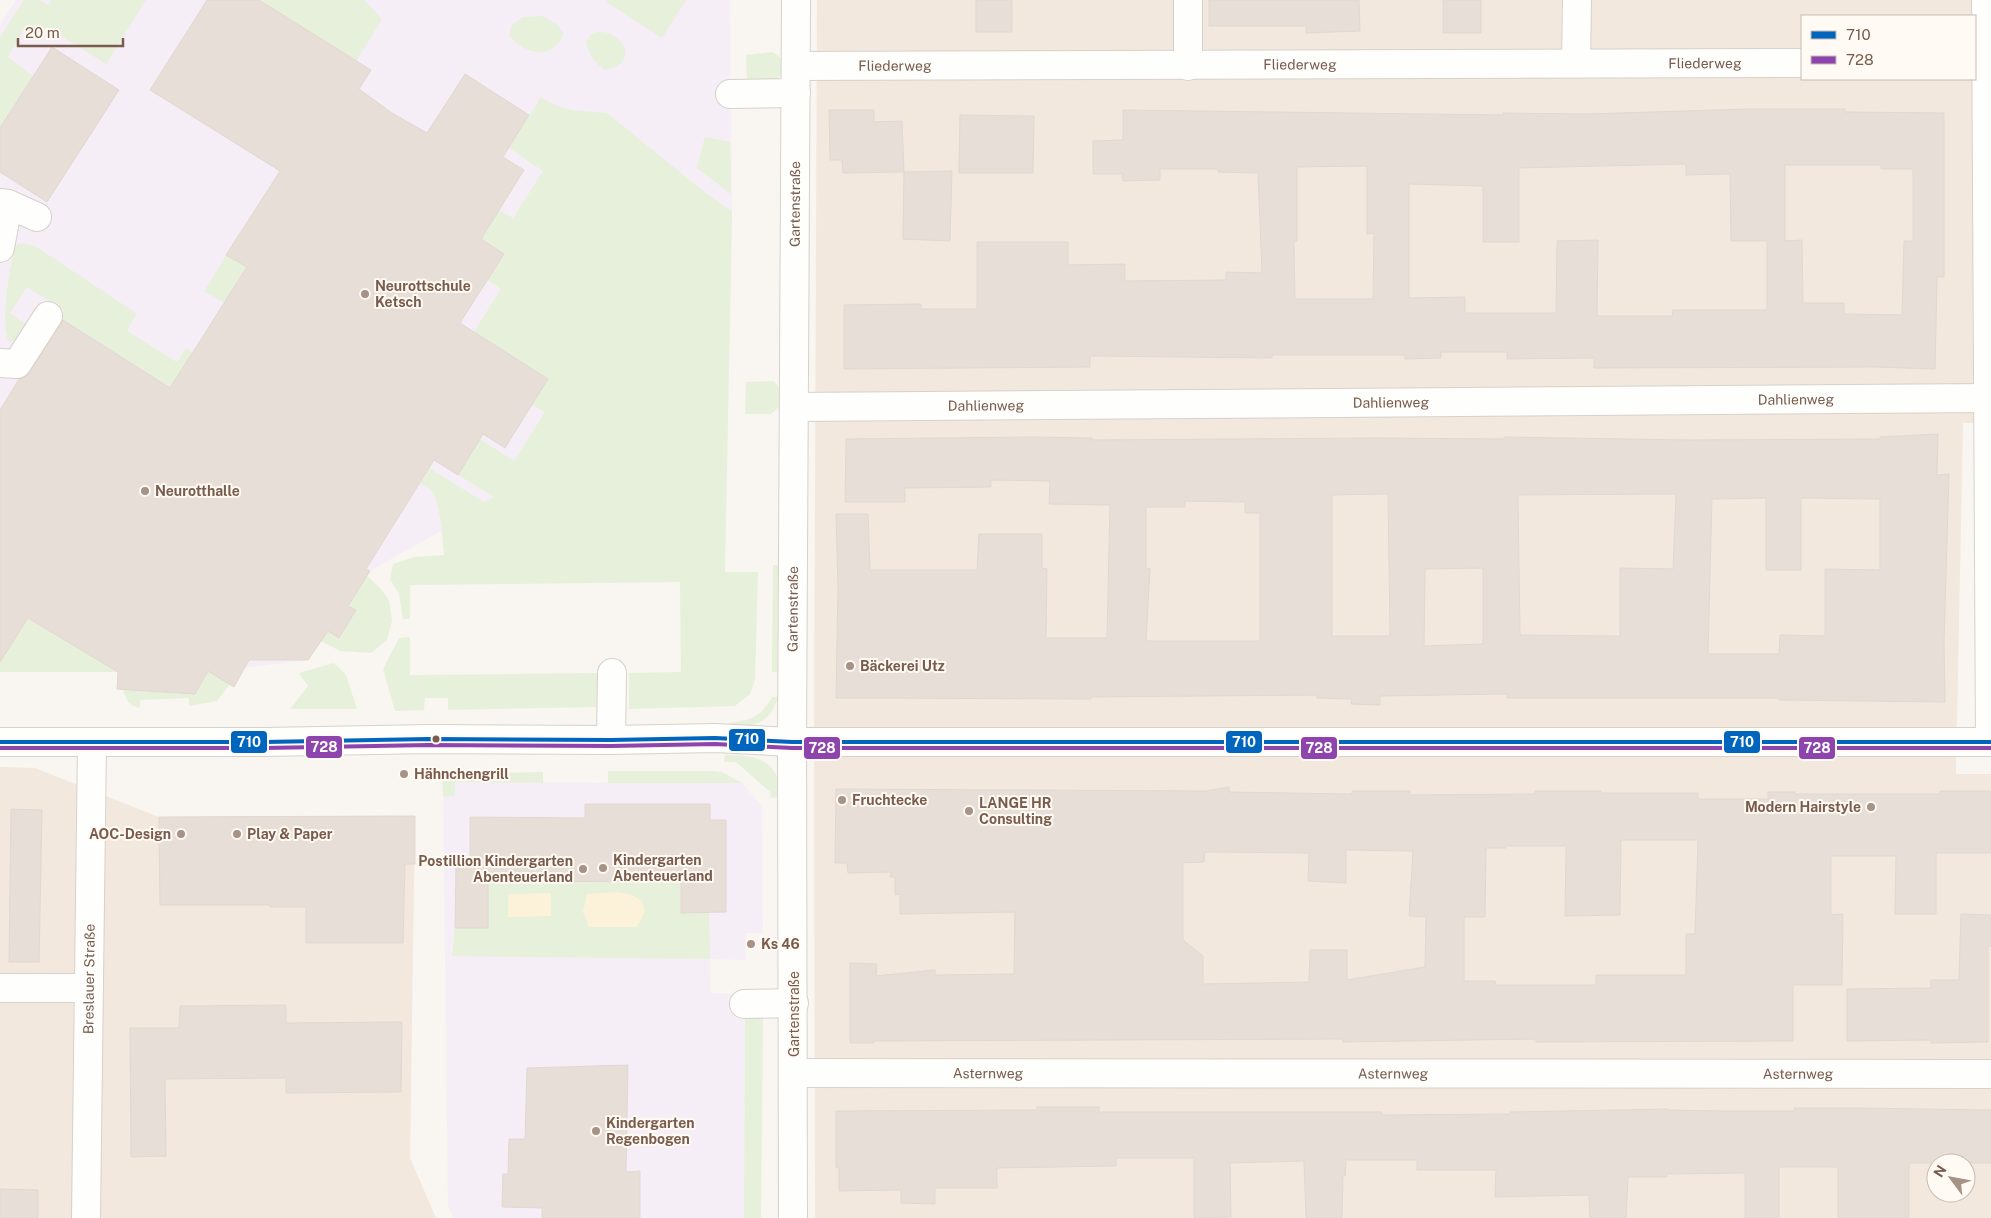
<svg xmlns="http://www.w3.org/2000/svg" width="1991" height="1218" font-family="'Public Sans',sans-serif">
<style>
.residential{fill:#f2e8de;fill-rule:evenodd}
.education{fill:#f6eef6}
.green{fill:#e7f0db}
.sand{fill:#fbf2d9}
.building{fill:#e6ded7;stroke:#e2d8d2;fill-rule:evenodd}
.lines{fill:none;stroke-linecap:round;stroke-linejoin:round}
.minor-casing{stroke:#d7d1cb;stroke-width:30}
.minor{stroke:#fefefd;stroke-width:28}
.bus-1-casing{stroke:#fffaf3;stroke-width:8}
.bus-2-casing{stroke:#fffaf3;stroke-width:8}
.bus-1{stroke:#0065bd;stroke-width:4}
.bus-2{stroke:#8e44ad;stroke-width:4}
.poi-dot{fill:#a69286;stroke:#fffaf3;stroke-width:2}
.bus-dot{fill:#7a5c4d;stroke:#fffaf3;stroke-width:2}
.labels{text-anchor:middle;stroke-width:4;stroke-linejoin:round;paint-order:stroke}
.street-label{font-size:14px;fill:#7a5c4d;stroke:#fffaf3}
.poi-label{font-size:14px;font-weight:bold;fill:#7a5c4d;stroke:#fffaf3;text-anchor:start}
.line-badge{stroke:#fffaf3;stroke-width:2}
.badge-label{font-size:14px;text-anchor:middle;font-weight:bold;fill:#fff}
</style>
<rect width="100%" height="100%" fill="#f9f5f0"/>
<!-- residential -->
<g class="residential">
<path d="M817,0H1991V423H1963L1956,774H1991V1218H815L814,732ZM1802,16H1975V79H1802ZM1936,1163H1966V1193H1936Z"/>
<path d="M0,767L35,768L159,817L415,816L410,1158L436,1218H0Z"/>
</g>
<!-- education -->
<g class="education">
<path d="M16,0H730L732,212L729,376L716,402L507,494L370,571L308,660L158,679L142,675L0,626V25Z"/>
<path d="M455,782L742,783L762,806L763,933H746L745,960L710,959L711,993L745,994L744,1218H453L448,1205L443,797L455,796Z"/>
</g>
<!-- green -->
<g class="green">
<path d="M24,0H40L48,5L52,0H146L106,64L52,30L25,28L8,57L33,76L0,128V37Z"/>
<path d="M259,0H364L382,19L356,61Z"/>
<path d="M607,0H686L662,38L606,2Z"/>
<path d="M542,16L557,24L564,34C551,61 525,55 509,35L512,25L523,17Z"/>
<path d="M598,32C601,32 607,32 610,34C632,44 630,66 605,70C594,62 590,56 586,42L591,34Z"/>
<path d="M773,52L783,60C784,71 781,75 774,83L747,84L746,55Z"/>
<path d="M541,97L555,105L571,110L607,113L702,190L732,212L725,572H758L755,680L750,694L735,706L629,709V673L681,672L680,582L410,585V619H403L399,594L390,579L393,564L414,557L444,555C442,539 441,500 430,489C427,487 423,485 420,483L429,468L484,502L494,497L458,475L480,439L514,461L545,412L532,405L548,379L504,351L478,391L467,337L475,330L501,289L487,280L504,254L481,239L499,210L513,218L543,171L509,148Z"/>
<path d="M705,137L730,142L731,194L697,168Z"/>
<path d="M243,229L263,242L224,303L204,291Z"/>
<path d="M22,243L35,246L137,314L127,331L177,362L186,348L216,367L194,403L59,317L64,310L27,287L10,313L26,324L14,341L9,342C0,329 9,268 15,248L18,244Z"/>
<path d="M774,381C785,396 786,402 771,414H745L746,382Z"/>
<path d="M773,565H778L777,672H772Z"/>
<path d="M367,576L380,588L389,600L392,621L387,640L371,653L340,651L321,641L327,631L340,638L356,610L348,606Z"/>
<path d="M28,618L118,672H0V636Z"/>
<path d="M410,637V675L598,673L596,707L448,710V698H425L424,710L395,711L383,669L399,638Z"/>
<path d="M334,663L346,675L357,709H290L308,686L299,673Z"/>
<path d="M209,670L230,684L217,701L189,706V698L140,700V708C129,706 126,700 123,689L195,694Z"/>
<path d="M772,697H778C770,725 753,726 727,728L728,723C750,721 761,717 772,697Z"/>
<path d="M725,755C744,755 769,756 777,777C779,783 778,791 778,797L771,798L770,792L736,762H724Z"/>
<path d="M608,771H714L722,772L742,783H608Z"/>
<path d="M543,772V783L455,782V796L443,797L442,774Z"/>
<path d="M681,881V913H709L710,959L452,956L455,928H488V882Z"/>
<path d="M763,1014L761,1218H744L745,1015Z"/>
</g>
<!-- sand -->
<g class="sand">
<path d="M617,892L632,895L642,901L645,912L637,927H589L583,912L587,894Z"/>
<path d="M551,893V916L508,917V894Z"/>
</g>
<!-- building -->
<g class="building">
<path d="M207,0H259L371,70L359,89L392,113L427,133L465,74L529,115L503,157L524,170L481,239L504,254L460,323L548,379L505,448L483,434L458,475L434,460L366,569L370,571L348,606L356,610L339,638L328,631L308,660H249L234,687L208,671L195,694L117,689L118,672L28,618L0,662V410L19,379L24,378L30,372L63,320L170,388L247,267L226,255L280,171L150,90Z"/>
<rect x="976" y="0" width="36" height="32"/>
<path d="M1209,0H1359L1360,31L1306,33V26H1209Z"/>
<rect x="1443" y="0" width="38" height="33"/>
<path d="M52,47L119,90L47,202L0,172V128Z"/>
<path d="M1750,109H1845V112L1944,113V277H1937L1935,369L1876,367L1594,368V358L1507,359V352H1441V358L1405,359V355H1272V358L1090,356V367L844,369V305L921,304V309H977V242H1068V265L1125,264V281L1226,280V272L1262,273L1258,173L1218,172V169H1160V180L1123,181L1122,174H1093V141L1123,140V110L1503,115V113L1586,114ZM1686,164V175L1730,174L1731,241H1767V310H1673L1672,316H1597L1598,240L1557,241L1556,313H1465V297L1409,298V184L1483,186V242H1519V168ZM1785,165H1881V169H1913V241H1904L1902,315L1844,314V303H1803L1802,240L1785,241ZM1367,166V234L1374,233L1373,299H1295L1294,241H1297V167Z"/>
<path d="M829,110H874V122L902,121L904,172L843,173L842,160H830Z"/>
<path d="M960,115L1034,116L1033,173H959Z"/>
<path d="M952,171L950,241L903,239L904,172Z"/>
<path d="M1938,434L1937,475L1949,474L1944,643L1945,702L1779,700L1780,698H1507V694L1380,696V705L1351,704L1352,699L1317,698V695L1091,697V699L836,698L838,586L836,514H868L870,570H977L979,534H1042V568L1047,569L1046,638H1107L1110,505L1049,504L1050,481L991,480V487L905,488V502H845L846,439L1029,437L1092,438V440L1374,438L1504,439V437L1691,440L1880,439V437ZM1388,494L1390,636H1332V495ZM1676,494L1673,569L1620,568V636L1520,635L1518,495ZM1766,498V570H1801V498L1880,499V570L1825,569V636L1780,635L1779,654H1708L1712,499ZM1185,501L1245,502V513H1260V641H1146L1150,569L1146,568V507H1185ZM1483,568V644L1424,646L1425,569Z"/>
<path d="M1229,787V792L1352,794V791H1410V795L1535,794V791H1601V793H1698V799H1768V792H1795V794H1940V791H1991V853H1936V914H1895L1896,856H1831V915L1843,914L1842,985H1793V1041L1536,1042V1039L1343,1042V1039L874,1041L873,1043H850V963L877,964L876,976L935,970V975L1014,974L1015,912L900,914V894L895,895V877H890L891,872L848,873L847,863H835L836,789L1206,791ZM1621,840H1698L1695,934H1686V975H1596V985H1496L1495,981H1464V917H1485L1486,848H1506V846H1566L1565,916L1620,915ZM1346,850L1413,851L1409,916L1426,917L1425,967L1347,980V950H1310L1309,982L1203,984V956L1183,940V863L1204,862L1205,852L1309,853L1308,881L1346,883Z"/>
<path d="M585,804H710V820H726V912L681,913V881L488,882V928H455L456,866H470V817L585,818Z"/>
<path d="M11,809L42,810L39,962H9Z"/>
<path d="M415,816V864H405L403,943H306V907H270V905H160L159,817Z"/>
<path d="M1961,914L1991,915V946H1988V1042L1931,1043V1040L1847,1041V989L1931,988V980H1959Z"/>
<path d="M286,1005V1023L402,1022L401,1092L286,1093V1078L165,1079L166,1156L131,1157L130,1028H179L180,1006Z"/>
<path d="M628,1065L626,1172L640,1171V1218H542V1208L502,1207L503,1174H508L509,1139H525L527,1068Z"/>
<path d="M1037,1107H1099V1112H1382V1115L1510,1114V1112L1667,1109V1110L1723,1111H1794V1108H1855L1991,1110V1163H1909V1218H1838V1167H1779V1218H1745V1173L1667,1174V1177H1628L1626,1218H1590L1589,1195L1495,1197L1496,1170H1417V1160H1346L1345,1176H1343L1342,1218H1306L1304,1161L1230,1163L1231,1217L1194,1218V1158H1116V1166L997,1168V1188H935V1204L901,1203V1190L839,1191V1168L836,1167V1111L1037,1110Z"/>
<path d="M0,1189L38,1190V1218H0Z"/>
</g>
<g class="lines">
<!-- minor casing -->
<g class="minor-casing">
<g id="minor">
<path d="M1986,0L1990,742"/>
<path d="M1576,63L1577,0"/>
<path id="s1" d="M796,66L1802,63"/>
<path d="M1188,66V0"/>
<path d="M730,94L796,93"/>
<path d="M0,203L8,204L37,217"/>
<path d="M0,248L8,204"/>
<path d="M0,363L17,364L48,316"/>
<path id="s2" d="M795,407L1988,398"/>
<path d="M611,740L612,673"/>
<path d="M0,742H265L429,739L611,740L715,738L792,742H1991"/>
<path d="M0,988H89"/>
<path d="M744,1004L794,1003"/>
<path id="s3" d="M794,1073L1991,1074"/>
<path id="s4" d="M86,1218L92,742"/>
<path id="s5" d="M793,1218L792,742L796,0"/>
</g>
</g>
<!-- minor -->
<use href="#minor" class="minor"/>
<!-- bus-1 casing -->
<g class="bus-1-casing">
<path id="bus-1" d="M0,742H265L429,739L611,740L715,738L792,742H1991"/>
</g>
<!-- bus-2 casing -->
<g class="bus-2-casing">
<path id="bus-2" d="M0,748H265L429,745L611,746L715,744L792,748H1991"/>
</g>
<!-- bus-1 -->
<use href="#bus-1" class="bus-1"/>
<!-- bus-2 -->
<use href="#bus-2" class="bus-2"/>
</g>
<!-- markers -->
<g class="poi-dot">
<circle cx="365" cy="294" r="5"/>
<circle cx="145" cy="491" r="5"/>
<circle cx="850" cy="666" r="5"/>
<circle cx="404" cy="774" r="5"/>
<circle cx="842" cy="800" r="5"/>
<circle cx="1871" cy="807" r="5"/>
<circle cx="969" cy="811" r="5"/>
<circle cx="181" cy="834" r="5"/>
<circle cx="237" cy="834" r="5"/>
<circle cx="603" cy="868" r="5"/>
<circle cx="583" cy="869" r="5"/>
<circle cx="751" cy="944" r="5"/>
<circle cx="596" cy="1131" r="5"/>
</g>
<circle class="bus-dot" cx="436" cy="739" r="4.5"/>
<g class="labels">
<!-- street labels -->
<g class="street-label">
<text dy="5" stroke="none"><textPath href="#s1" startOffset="909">Fliederweg</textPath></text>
<text dy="5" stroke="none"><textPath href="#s1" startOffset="504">Fliederweg</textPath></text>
<text dy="5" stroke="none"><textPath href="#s1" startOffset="99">Fliederweg</textPath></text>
<text dy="5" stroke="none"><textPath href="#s5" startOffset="1014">Gartenstraße</textPath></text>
<text dy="5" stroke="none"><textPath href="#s2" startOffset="1001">Dahlienweg</textPath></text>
<text dy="5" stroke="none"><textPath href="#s2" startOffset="596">Dahlienweg</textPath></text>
<text dy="5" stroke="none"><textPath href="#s2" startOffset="191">Dahlienweg</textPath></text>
<text dy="5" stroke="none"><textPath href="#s5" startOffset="609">Gartenstraße</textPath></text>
<text dy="5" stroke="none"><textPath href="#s4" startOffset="239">Breslauer Straße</textPath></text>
<text transform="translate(794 1014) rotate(-90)" y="5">Gartenstraße</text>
<text dy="5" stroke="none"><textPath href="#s3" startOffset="194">Asternweg</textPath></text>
<text dy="5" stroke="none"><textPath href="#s3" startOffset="599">Asternweg</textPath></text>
<text dy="5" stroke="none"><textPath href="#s3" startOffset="1004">Asternweg</textPath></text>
</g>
<!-- poi labels -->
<g class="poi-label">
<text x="375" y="291">Neurottschule<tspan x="375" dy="16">Ketsch</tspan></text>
<text x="155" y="496">Neurotthalle</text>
<text x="860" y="671">Bäckerei Utz</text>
<text x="414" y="779">Hähnchengrill</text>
<text x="852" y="805">Fruchtecke</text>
<text x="979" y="808">LANGE HR<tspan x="979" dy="16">Consulting</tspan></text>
<text x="1861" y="812" text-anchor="end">Modern Hairstyle</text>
<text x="171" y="839" text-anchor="end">AOC-Design</text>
<text x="247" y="839">Play &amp; Paper</text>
<text x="613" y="865">Kindergarten<tspan x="613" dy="16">Abenteuerland</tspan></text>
<text x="573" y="866" text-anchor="end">Postillion Kindergarten<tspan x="573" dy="16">Abenteuerland</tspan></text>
<text x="761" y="949">Ks 46</text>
<text x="606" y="1128">Kindergarten<tspan x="606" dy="16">Regenbogen</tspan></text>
</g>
</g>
<g class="line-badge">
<rect x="728" y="728" width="38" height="24" rx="5" fill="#0065bd"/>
<rect x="230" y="730" width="38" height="24" rx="5" fill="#0065bd"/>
<rect x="1225" y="730" width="38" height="24" rx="5" fill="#0065bd"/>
<rect x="1723" y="730" width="38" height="24" rx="5" fill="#0065bd"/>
<rect x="305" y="735" width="38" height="24" rx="5" fill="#8e44ad"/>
<rect x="803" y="736" width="38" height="24" rx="5" fill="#8e44ad"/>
<rect x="1300" y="736" width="38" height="24" rx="5" fill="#8e44ad"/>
<rect x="1798" y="736" width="38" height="24" rx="5" fill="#8e44ad"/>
</g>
<g class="badge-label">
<text x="747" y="744">710</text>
<text x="249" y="747">710</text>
<text x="1244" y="747">710</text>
<text x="1742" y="747">710</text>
<text x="324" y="752">728</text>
<text x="822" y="753">728</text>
<text x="1319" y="753">728</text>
<text x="1817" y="753">728</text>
</g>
<!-- legend -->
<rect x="1801" y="15" width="175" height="65" fill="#fffaf3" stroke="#cabbb1"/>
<rect x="1811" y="31" width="25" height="8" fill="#0065bd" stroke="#cabbb1"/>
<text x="1846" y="40" font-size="15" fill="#7a5c4d">710</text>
<rect x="1811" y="56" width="25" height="8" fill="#8e44ad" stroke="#cabbb1"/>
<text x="1846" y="65" font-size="15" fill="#7a5c4d">728</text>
<!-- north arrow -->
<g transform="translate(1951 1178) rotate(302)"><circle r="24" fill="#fffaf3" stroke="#cabbb1"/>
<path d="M0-4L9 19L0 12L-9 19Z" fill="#a69286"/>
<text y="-8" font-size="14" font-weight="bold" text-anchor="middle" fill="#7a5c4d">N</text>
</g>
<!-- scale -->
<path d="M18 38v8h105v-8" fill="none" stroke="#7a5c4d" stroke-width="2.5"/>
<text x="25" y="38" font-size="15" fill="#7a5c4d" stroke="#fffaf3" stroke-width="4" paint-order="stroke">20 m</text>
</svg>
